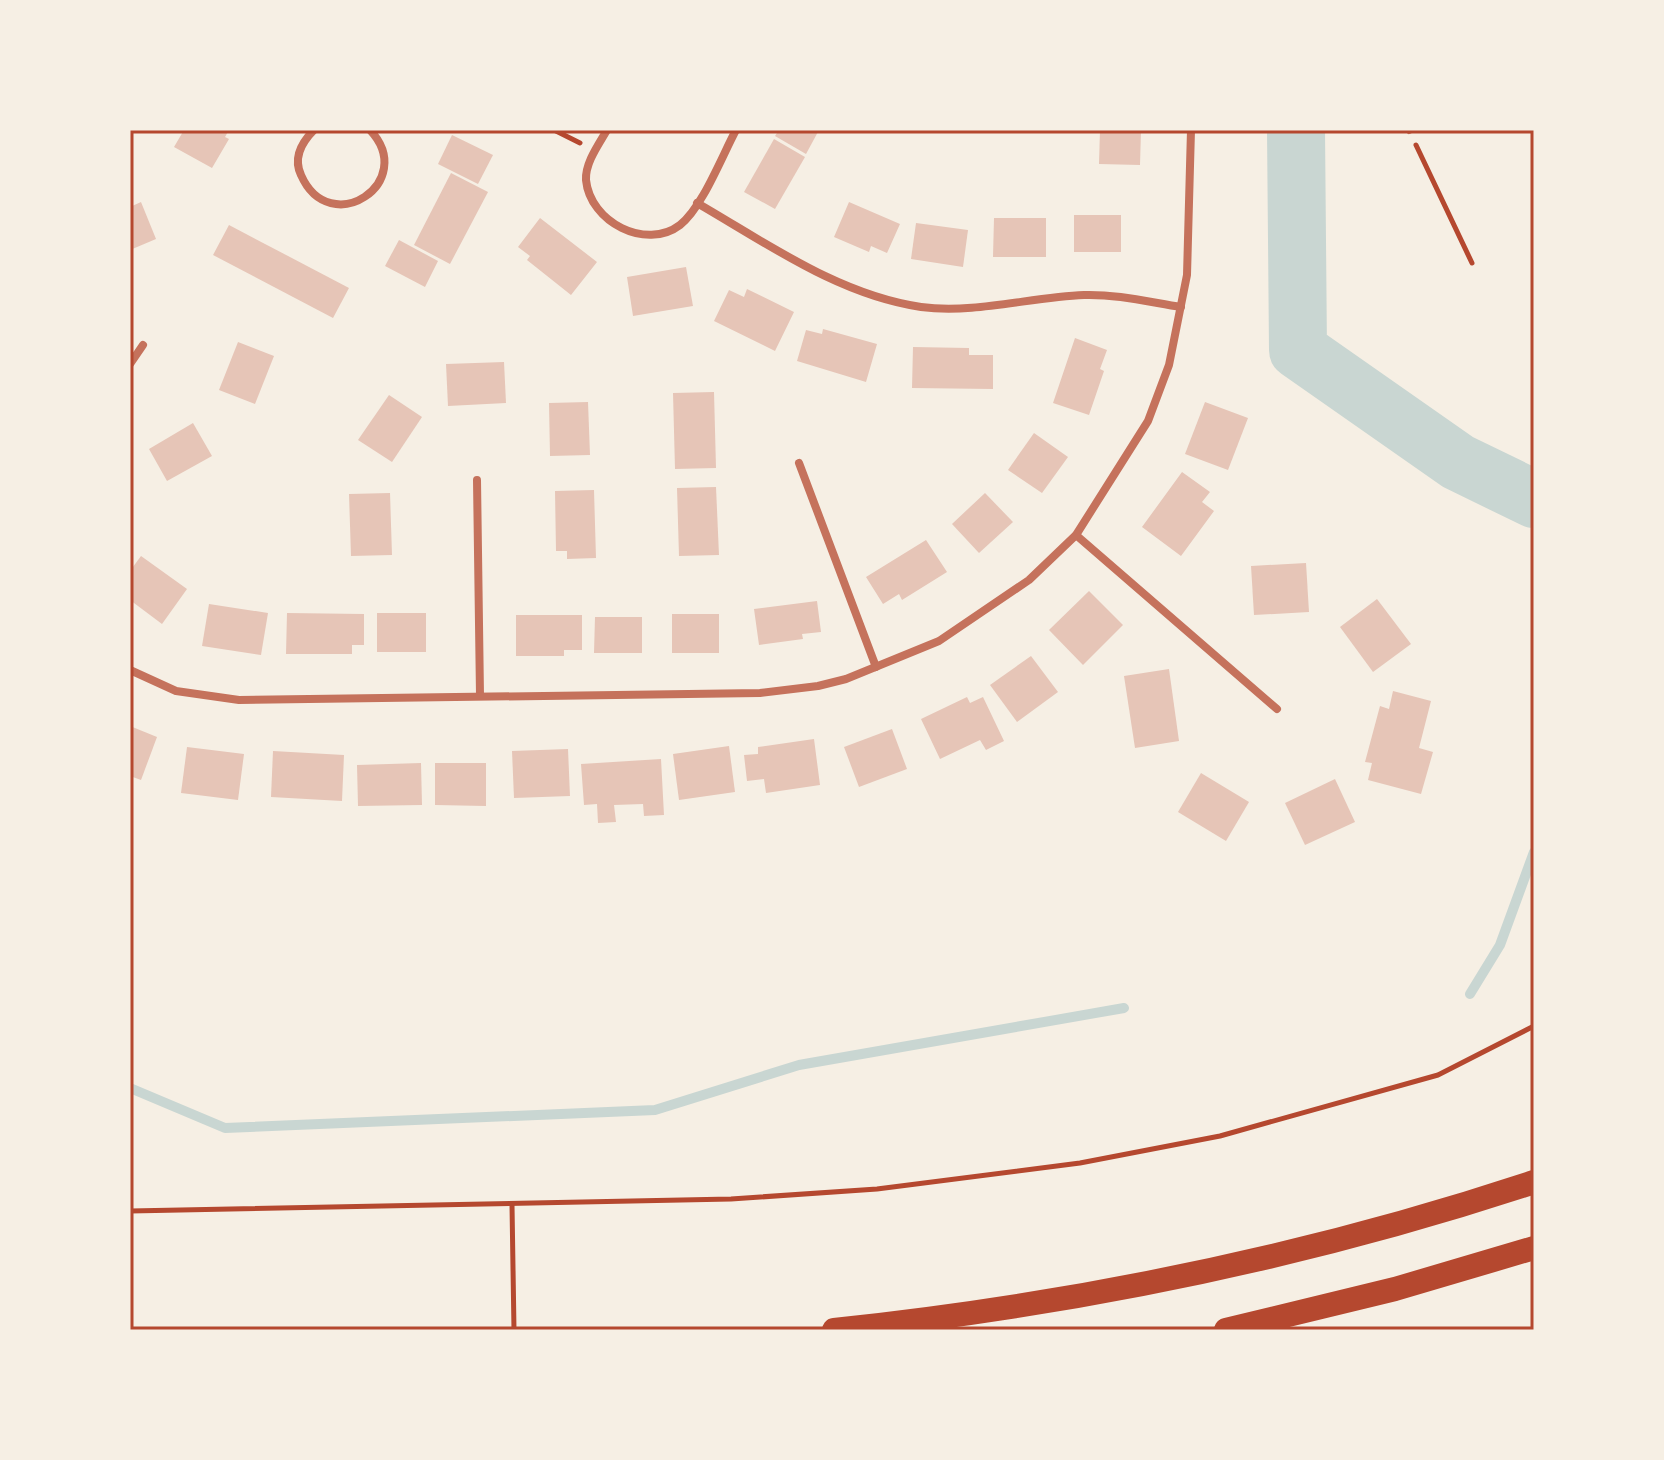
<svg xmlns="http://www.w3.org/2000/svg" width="1664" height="1460" font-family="Ubuntu,sans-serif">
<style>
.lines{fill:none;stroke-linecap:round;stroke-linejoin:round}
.stream{stroke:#c9d6d2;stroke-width:10}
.river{stroke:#c9d6d2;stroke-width:58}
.building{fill:#e6c5b7}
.path{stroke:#b5482f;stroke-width:5}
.service{stroke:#c5725c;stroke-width:6}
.minor{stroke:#c5725c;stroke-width:8}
.motorway{stroke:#b5482f;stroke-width:24}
.neatline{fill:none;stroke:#b5482f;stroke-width:3}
</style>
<rect width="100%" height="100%" fill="#f6efe4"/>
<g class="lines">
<!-- stream -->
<g class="stream">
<path d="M1470,994L1500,945L1534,852"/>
<path d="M130,1088L225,1128L655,1110L799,1065L1124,1008"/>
</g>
<!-- river -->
<path class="river" d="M1296,130L1298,350L1458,462L1534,499"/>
</g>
<!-- building -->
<g class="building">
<path d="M184,130H229L225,137L229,139L212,168L174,147Z"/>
<path d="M779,130H819L806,154L775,136Z"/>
<path d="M1100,130H1141L1140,165L1099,164Z"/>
<path d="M452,135L493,155L478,184L438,164Z"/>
<path d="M774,139L805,157L775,209L744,192Z"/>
<path d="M451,173L488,192L450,264L414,245Z"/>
<path d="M141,202L156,239L130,250V207Z"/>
<path d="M849,202L900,224L887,253L871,246L869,252L834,237Z"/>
<rect x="1074" y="215" width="47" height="37"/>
<path d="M540,218L597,262L571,295L527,260L530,256L518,247Z"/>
<path d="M994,218H1046V257H993Z"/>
<path d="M916,223L968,230L963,267L911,259Z"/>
<path d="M229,225L349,288L333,318L213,255Z"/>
<path d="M399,240L438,261L425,287L385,266Z"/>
<path d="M686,267L693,306L633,316L627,277Z"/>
<path d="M747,289L794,312L775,351L714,321L729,290L744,297Z"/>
<path d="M823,329L877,344L866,382L797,361L806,330L822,334Z"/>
<path d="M1075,338L1107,350L1100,369L1104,371L1089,415L1053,403Z"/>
<path d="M238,342L274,356L255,404L219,390Z"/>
<path d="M913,347L969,348V355H993V389L912,388Z"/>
<path d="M504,362L506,403L448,406L446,364Z"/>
<path d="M714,392L716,468L675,469L673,393Z"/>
<path d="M389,395L422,417L392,462L358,440Z"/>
<path d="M588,402L590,455L550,456L549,403Z"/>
<path d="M1205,402L1248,418L1228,470L1185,454Z"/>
<path d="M193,423L212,456L167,481L149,449Z"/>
<path d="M1034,433L1068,457L1042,493L1008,470Z"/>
<path d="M1182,472L1210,492L1202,502L1214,511L1181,556L1142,527Z"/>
<path d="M716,487L719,555L679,556L677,488Z"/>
<path d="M594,490L596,558L567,559V551H556L555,491Z"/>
<path d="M390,493L392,555L351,556L349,494Z"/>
<path d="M985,493L1013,522L979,553L952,524Z"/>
<path d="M926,540L947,572L902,600L899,594L883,604L866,577Z"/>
<path d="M141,556L187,589L162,624L130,600V571Z"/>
<path d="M1306,563L1309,612L1254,615L1251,566Z"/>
<path d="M1089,591L1123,625L1083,665L1049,630Z"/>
<path d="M1377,599L1411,644L1373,672L1340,627Z"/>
<path d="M817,601L821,632L802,634L803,639L759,645L754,609Z"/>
<path d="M209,604L268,613L261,655L202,646Z"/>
<path d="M287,613L364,614V645H352V654H286Z"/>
<rect x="377" y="613" width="49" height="39"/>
<rect x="672" y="614" width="47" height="39"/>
<path d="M516,615H582V650H564V656H516Z"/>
<path d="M595,617H642V653H594Z"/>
<path d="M1031,656L1058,692L1017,722L990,685Z"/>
<path d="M1169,669L1179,741L1135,748L1124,676Z"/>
<path d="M1393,691L1431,701L1419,748L1433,752L1421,794L1368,780L1372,763L1365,762L1380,706L1389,709Z"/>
<path d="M967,697L970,703L983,697L1004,741L986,750L980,740L940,759L921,719Z"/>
<path d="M130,726L157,737L141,780L130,776Z"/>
<path d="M892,729L907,769L859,787L844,747Z"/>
<path d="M814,739L820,785L766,793L764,779L747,781L744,755L758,754V747Z"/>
<path d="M729,746L735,792L679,800L673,754Z"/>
<path d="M187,747L244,754L238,800L181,793Z"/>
<path d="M568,749L570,796L514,798L512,751Z"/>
<path d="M273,751L344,755L342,801L271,797Z"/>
<path d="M661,759L664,815L644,816L643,804L614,805L616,822L598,823L597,804L584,805L581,764Z"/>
<path d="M421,763L422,805L358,806L357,765Z"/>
<path d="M435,763H486V806L435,805Z"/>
<path d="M1201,773L1249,802L1226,841L1178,812Z"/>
<path d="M1335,779L1355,822L1305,845L1285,803Z"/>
</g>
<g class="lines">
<!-- path -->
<g class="path">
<path d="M554,130L580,143"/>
<path d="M1416,145L1472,263"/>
<path d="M512,1205L514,1330"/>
<path d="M130,1211L731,1199L877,1189L1080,1163L1220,1136L1438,1075L1534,1026"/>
</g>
<!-- service -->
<path class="service" d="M1409,131L1411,130"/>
<!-- minor -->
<g class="minor">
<path d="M314,130C302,142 293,158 301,175C330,241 419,182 370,130"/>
<path d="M607,130C599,144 585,163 586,180C590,222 646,251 680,225C702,208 722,156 736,130"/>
<path d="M697,203C768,244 839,295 921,307C975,314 1031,297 1084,295C1116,294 1149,302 1181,307"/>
<path d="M130,364L143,345"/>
<path d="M799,463L876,667"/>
<path d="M477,480L480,695"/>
<path d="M1076,535L1277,709"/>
<path d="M130,670L176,691L239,700L760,693L818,686L846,679L939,641L1029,580L1076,535L1148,421L1169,365L1187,275L1191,130"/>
</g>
<!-- motorway -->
<g class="motorway">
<path d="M834,1330C1070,1305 1308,1257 1534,1182"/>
<path d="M1226,1330L1395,1289L1534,1248"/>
</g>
</g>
<!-- border -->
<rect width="1664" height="1460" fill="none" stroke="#f6efe4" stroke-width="264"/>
<rect x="132" y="132" width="1400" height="1196" class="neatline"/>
</svg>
